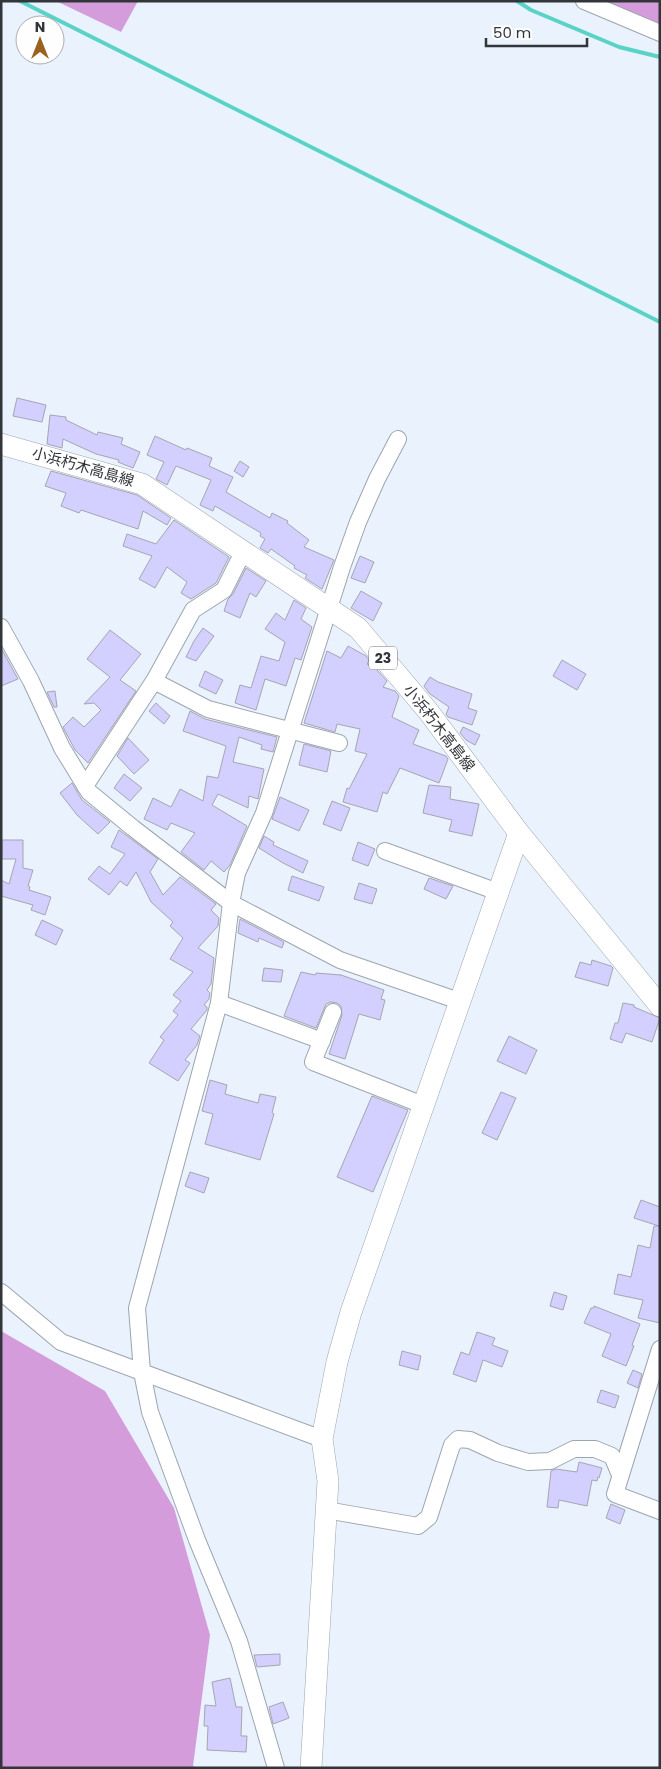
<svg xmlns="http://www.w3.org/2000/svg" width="661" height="1769" font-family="Poppins,'Noto Sans JP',sans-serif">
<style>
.forest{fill:#d59cdc}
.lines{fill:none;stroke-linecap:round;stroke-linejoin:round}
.stream{stroke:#59d2c8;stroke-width:4}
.building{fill:#d3cffe;stroke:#a6a5b1}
.minor-casing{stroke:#9da5af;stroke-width:18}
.major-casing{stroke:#9da5af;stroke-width:22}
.minor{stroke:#fff;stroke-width:16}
.major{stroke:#fff;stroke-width:21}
.labels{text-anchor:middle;stroke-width:4;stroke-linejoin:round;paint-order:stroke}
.shield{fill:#fefefe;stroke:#6f7174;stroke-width:1}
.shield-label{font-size:14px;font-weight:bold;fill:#323539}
.street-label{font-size:15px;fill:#323539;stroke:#fefefe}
</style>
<rect width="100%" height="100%" fill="#eaf2fd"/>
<!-- forest -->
<g class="forest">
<path d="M56,1H138L121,32Z"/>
<path d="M588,1H660V31Z"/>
<path d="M1,1331L105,1391L174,1508L210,1635L193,1766L196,1768H1Z"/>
</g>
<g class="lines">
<!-- stream -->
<g class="stream">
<path d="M20,1L660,322"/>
<path d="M517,1L531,10L619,47L660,57"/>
</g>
</g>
<!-- building -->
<g class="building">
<path d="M17,398L46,405L42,422L13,416Z"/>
<path d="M50,415L66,417V420L97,435L98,432L123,438L121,444L140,452L133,468L118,462L119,460L96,454L63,439L62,448L47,444Z"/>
<path d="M155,436L186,450L187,448L212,458L209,466L233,477L226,492L270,518L272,513L288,521L287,523L309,540L304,547L334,560L322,589L305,578L307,575L294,568L295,566L271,549L268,553L260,548L265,539L260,536L261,533L215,506L213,511L200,505L211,480L176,466L167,485L156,479L164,462L147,455Z"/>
<path d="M240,461L249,467L243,477L234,471Z"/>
<path d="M51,471L137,495L171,518L167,525L143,511L138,529L81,510L79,513L61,506L66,493L45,486Z"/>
<path d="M174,520L229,557L216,583L191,599L181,593L187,582L167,567L155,588L139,579L152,556L123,546L127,534L156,544Z"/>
<path d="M360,556L374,562L365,583L351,578Z"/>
<path d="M246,568L266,581L256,597L250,593L240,618L224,611L228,599L233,594Z"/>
<path d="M361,591L382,603L373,621L351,608Z"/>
<path d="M294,600L306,608L301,619L312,627L301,660L295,658L286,686L265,679L256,710L235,703L240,685L251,688L261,656L279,661L285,642L265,629L276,613L285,620Z"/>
<path d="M203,628L214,636L196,661L186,657L194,641Z"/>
<path d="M110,630L141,654L120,680L136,691L88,763L75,750L63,727L73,717L84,727L101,710L94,703L84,704L110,677L87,659Z"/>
<path d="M348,646L366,656L369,660L367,664L377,670L387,681L383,687L395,691L399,696L392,717L419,730L413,744L446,756L448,759L439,783L400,768L387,794L383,792L377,812L343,802L347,788L349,789L367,754L355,751L360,729L337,724L335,732L304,723L327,651L341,658Z"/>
<path d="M1,648L18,679L1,686Z"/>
<path d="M562,660L586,674L577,690L553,676Z"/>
<path d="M205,671L223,680L216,694L199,686Z"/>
<path d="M430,677L438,682L472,694L468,708L477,711L472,725L448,717L446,714L449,707L430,694L424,686Z"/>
<path d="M55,691L57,707H54L47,692Z"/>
<path d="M156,703L170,716L164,724L149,711Z"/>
<path d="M190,711L205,719L277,737L273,752L261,749L262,745L239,737L233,762L264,769L258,799L249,796L248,808L218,794L212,805L247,826L230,865L224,872L211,861L204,870L181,852L195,833L171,823L167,830L144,819L153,798L171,807L180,789L203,801L207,776L218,778L226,746L183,731Z"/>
<path d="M463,727L480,735L475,745L466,740L460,733Z"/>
<path d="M128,738L149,760L134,774L117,756Z"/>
<path d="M304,744L331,751L327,772L299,765Z"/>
<path d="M124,774L142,788L130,801L114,788Z"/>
<path d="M72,783L82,800L110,822L98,834L77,815L60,793Z"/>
<path d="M429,785L451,787L450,799L479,804L472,836L449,831L452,820L423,813Z"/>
<path d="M280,797L309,810L299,831L272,819Z"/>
<path d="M332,801L350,808L341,831L323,824Z"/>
<path d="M119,830L158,859L150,872L163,895L180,877L216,904L211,910L219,918L218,926L198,948L214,958L211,984L207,990L210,993L209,999L204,1005L207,1007V1010L191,1029L200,1036L197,1045L185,1060L190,1063L178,1081L149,1063L164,1040L160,1037L178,1015L173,1011L181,1001L173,995L193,972L170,959L183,938L170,926L173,922L151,902L136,872L127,886L120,881L109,895L88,879L99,866L110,874L125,854L111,847Z"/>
<path d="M264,836L274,842L273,845L308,861L303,873L283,863L259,848Z"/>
<path d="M2,840H23V868L33,870L28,886L30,887L29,890L51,897L45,915L31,910L33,905L1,896V880L9,884L16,859H2Z"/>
<path d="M358,842L375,849L368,866L352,860Z"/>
<path d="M292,876L324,887L319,901L288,890Z"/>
<path d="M429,878L453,886L446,899L424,889Z"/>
<path d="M359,883L377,889L372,904L354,899Z"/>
<path d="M240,919L284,942L282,948L259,938L258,942L238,933Z"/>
<path d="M42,920L63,930L56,945L35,935Z"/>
<path d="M592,960L611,966L613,968L608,986L575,977L580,962L591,965Z"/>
<path d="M264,968L283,970L281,982L262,981Z"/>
<path d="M301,972L315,975L316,973L341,975L384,990L381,999L385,1000L380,1020L359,1014L345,1059L329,1054L342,1015L341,1006L337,1003L331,1002L326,1004L316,1028L284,1016Z"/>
<path d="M623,1003L634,1005V1007L660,1018L652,1042L626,1033L622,1043L610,1039L615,1023H618Z"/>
<path d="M509,1036L537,1050L526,1074L497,1061Z"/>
<path d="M210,1080L227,1085L225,1094L258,1103L260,1094L276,1097L272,1113L274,1114L260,1160L205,1144L213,1114L202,1111Z"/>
<path d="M501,1092L516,1098L497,1140L482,1133Z"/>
<path d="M372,1096L408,1110L373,1192L337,1177Z"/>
<path d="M190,1172L209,1178L204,1193L185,1186Z"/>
<path d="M641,1200L660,1207V1323L638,1318L643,1300L614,1294L618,1274L631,1277L638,1245L650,1248L654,1226H659L634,1218Z"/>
<path d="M554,1292L567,1296L563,1310L550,1306Z"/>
<path d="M594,1306L640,1324L632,1345L634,1346L626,1366L602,1356L611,1334L584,1323L591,1308H594Z"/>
<path d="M477,1332L495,1338L492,1345L508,1351L502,1367L483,1360L476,1382L453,1374L461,1352L469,1355Z"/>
<path d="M402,1351L421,1356L418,1370L399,1365Z"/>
<path d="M633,1370L642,1374L638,1388L627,1383Z"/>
<path d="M601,1390L619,1396L615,1408L597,1402Z"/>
<path d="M579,1462L602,1468L599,1478L598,1477L597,1481L592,1480L587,1506L559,1500L558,1508L547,1507L551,1471L556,1469L577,1472Z"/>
<path d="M611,1504L625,1510L620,1524L606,1518Z"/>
<path d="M280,1654V1665L257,1667L254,1655Z"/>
<path d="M230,1678L236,1707H242L241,1736H247L246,1752L207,1750L208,1726H204L205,1705L216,1706L212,1682Z"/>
<path d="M283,1702L289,1718L273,1724L269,1707Z"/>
</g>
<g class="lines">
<!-- minor casing -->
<g class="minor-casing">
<g id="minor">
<path d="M584,1L660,33"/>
<path d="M1,627L31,681L62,748L89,792L133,828L231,903L340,960L459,1001"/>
<path d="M154,681L208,709L339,743"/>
<path d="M85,786L154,681L193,610L224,590L243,552"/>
<path d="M385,851L498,892"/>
<path d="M219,1003L322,1041"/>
<path d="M333,1012L313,1062L423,1105"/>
<path d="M1,1292L61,1342L322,1439"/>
<path d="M660,1349L615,1494L660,1511"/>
<path d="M326,1510L418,1526L429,1517L452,1445L458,1439L470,1440L498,1453L528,1462L550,1461L574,1449H595L612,1456L620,1475"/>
<path d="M276,1768L239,1641L197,1540L150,1412L142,1372L137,1308L219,1003L231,903L237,873L264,813L342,567L358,522L377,479L398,439"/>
</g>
</g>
<!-- major casing -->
<g class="major-casing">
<g id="major">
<path d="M1,444L142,484L358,628L428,711L519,833L660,1006"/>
<path d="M311,1768L328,1481L322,1439L337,1362L351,1312L519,833"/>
</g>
</g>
<!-- minor -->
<use href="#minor" class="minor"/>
<!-- major -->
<use href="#major" class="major"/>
</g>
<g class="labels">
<!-- shield labels -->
<rect class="shield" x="369" y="646.5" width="28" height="23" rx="4"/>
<g class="shield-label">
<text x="383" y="663">23</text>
</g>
<!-- street labels -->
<g class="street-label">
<text transform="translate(83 467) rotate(16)" y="5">小浜朽木高島線</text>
<text transform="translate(439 728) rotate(52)" y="5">小浜朽木高島線</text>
</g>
</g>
<!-- border -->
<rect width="661" height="1769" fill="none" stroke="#323539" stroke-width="5"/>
<!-- north arrow -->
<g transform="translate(40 40)"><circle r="24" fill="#fefefe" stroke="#acaeaf"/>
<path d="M0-4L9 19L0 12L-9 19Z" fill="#9a601f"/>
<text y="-8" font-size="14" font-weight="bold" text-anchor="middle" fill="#323539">N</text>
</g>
<!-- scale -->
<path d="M486 38v8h101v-8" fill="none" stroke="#323539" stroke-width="2.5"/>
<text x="493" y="38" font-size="15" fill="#323539" stroke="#fefefe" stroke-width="4" paint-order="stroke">50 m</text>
</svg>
